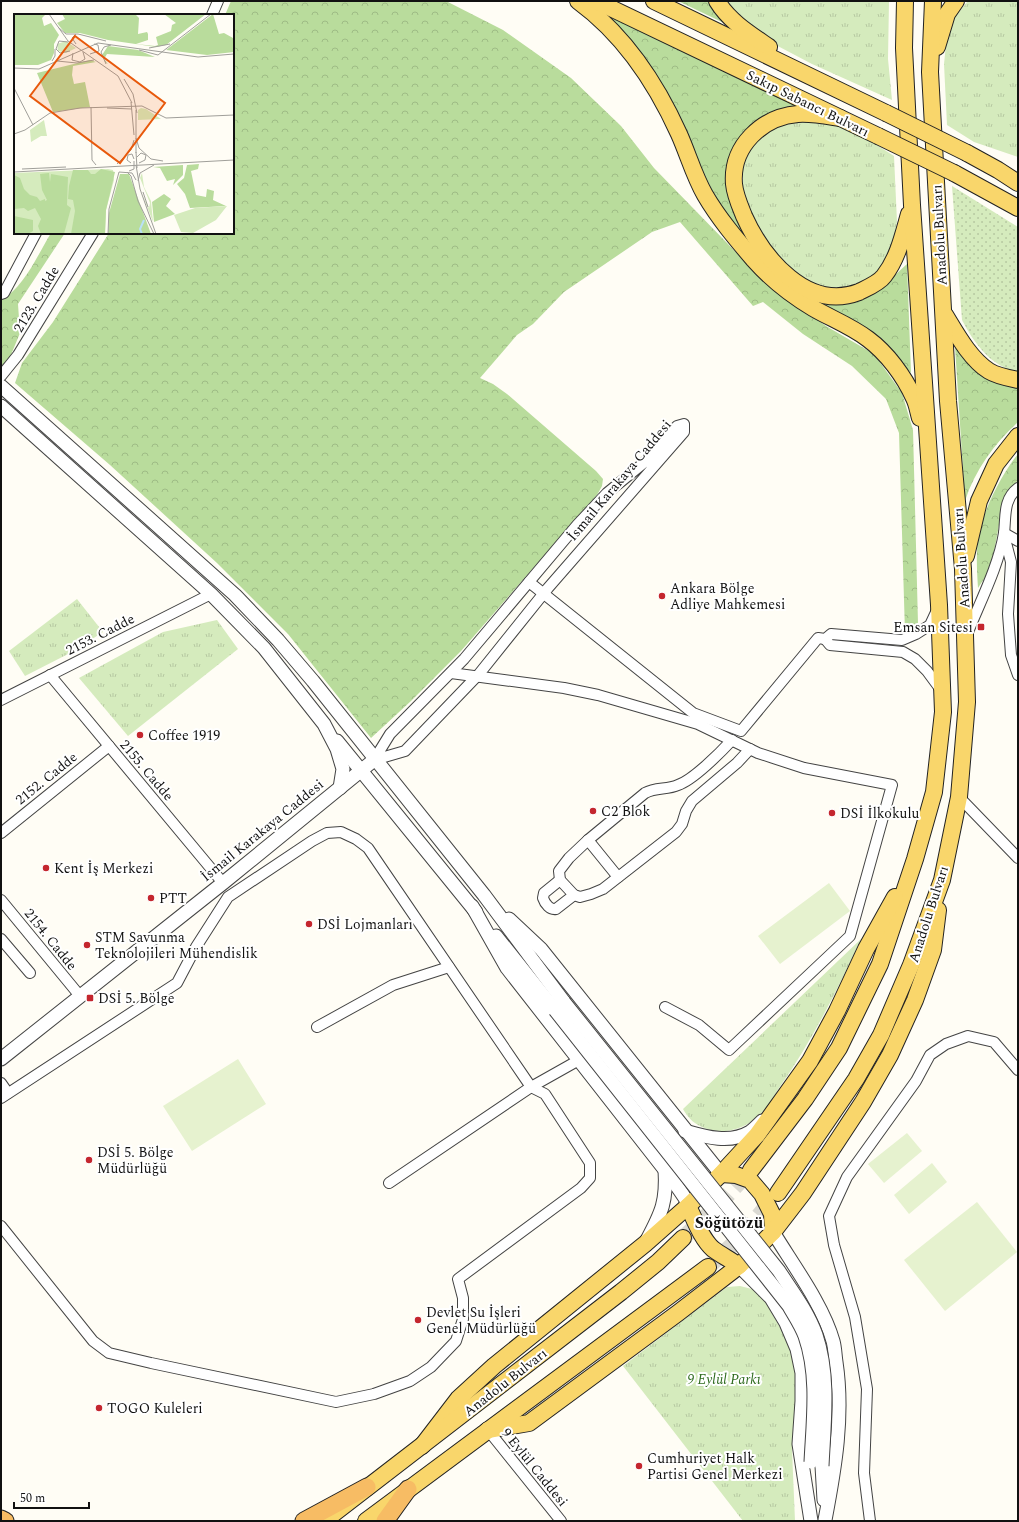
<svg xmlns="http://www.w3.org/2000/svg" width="1019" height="1522" font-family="Spectral,serif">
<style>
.grass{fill:url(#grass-dots)}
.forest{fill:url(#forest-crowns)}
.park{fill:url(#park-tufts)}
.pitch{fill:#e6f2cf}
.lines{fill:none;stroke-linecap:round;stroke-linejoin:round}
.primary-tunnel{stroke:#dbdad3;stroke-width:16;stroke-dasharray:16 8;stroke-linecap:butt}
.minor-casing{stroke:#444;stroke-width:12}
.tertiary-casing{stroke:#444;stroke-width:15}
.primary-casing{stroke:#222;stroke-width:18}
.trunk-casing{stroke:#222;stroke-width:19}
.minor{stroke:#fff;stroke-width:10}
.tertiary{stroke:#fff;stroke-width:13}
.primary{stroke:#f9d66b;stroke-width:16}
.trunk{stroke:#f7bc64;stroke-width:17}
.tertiary-bridge-casing{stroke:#444;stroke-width:15;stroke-linecap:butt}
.primary-bridge-casing{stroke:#222;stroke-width:18;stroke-linecap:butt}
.tertiary-bridge{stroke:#fff;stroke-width:13}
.primary-bridge{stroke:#f9d66b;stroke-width:16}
.poi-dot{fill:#c4262e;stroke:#fff;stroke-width:1.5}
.labels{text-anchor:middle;stroke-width:4;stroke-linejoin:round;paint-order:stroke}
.street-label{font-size:14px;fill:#111;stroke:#fff}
.poi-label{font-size:14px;fill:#111;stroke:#fff;text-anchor:start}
.park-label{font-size:14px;font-style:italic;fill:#2f6b1f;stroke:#fff}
.quarter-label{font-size:16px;font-weight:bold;fill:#111;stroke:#fff}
.inset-river{fill:none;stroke:#b9e0f7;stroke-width:2}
.inset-road{fill:none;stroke:#a09f9a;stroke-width:1}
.view{fill:#e8590c;fill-opacity:0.15;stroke:#e8590c;stroke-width:2}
.inset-edge{fill:none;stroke:#111;stroke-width:2}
</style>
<defs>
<pattern id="grass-dots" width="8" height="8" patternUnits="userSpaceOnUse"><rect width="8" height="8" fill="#d5ebbd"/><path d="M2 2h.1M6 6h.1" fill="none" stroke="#b6c8a1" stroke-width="1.8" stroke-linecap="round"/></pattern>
<pattern id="forest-crowns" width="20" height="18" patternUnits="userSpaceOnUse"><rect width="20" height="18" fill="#b9dc9c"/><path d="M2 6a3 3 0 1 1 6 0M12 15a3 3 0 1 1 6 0" fill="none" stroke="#9ebc85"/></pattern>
<pattern id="park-tufts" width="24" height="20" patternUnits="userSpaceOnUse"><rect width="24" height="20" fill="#d5ebbd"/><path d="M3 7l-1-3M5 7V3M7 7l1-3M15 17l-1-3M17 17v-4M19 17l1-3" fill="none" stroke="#b6c8a1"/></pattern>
</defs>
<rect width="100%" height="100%" fill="#fffdf5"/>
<!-- grass -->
<path class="grass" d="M952,186L1018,227V372C991,367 974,343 962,320Z"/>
<!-- forest -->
<g class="forest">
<path d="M231,1H446L503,30L571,78L621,126L654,168L765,282L826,326L874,354L902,393L913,430L918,623L912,630L905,633L899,433L886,399L852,366L803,334L763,302L753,306L680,222L652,232L564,292L533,324L517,335L480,378L493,384L507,394L596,471L603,479L602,486L597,495L461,651L411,701L371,738L288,634L217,563L110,465L15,383L22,363L53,322L109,233H233V15H225Z"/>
<path d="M678,1H710L726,24Z"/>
<path d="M603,9L807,107L756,122L730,191L828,302H855L883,286L907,264L911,373L882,341L859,325L785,281L728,221L633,46Z"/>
<path d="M51,233H65L18,304L20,333L6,367L1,365V300C24,288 38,254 51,233Z"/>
<path d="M955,347L976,370L1018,387V422C994,444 975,470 965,501Z"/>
<path d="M1018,454V480L1004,498L991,568L978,588C977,572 976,555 978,539C982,512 1001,475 1018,454Z"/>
</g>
<!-- park -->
<g class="park">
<path d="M723,1H889L888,59L892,100L812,64L757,35Z"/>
<path d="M968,1H1018V157L974,142L947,125L944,64L948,25Z"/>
<path d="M793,120L830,123L869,140L894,156L897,222L890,259L868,284L842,290L817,287L792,273L771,251L743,199V167L752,145L770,130Z"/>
<path d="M77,599L103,632L72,652L25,676L9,651Z"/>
<path d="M217,620L238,649L128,736L79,678L163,632Z"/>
<path d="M861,939C837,991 812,1041 779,1088C772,1100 764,1113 752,1121C736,1133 712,1135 695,1123C690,1120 686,1114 683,1109Z"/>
<path d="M740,1286L752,1289L765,1301L786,1338L795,1367L796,1408L792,1450L795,1521H743L623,1366L727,1287Z"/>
</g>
<!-- pitch -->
<g class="pitch">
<path d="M829,883L850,911L780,964L758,936Z"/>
<path d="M238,1059L266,1104L192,1151L163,1106Z"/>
<path d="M907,1133L922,1151L884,1183L868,1164Z"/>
<path d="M932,1163L947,1182L909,1214L894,1195Z"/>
<path d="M977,1202L1017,1252L945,1311L904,1260Z"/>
</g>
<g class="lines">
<!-- primary-tunnel -->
<g class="primary-tunnel">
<path d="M683,1238L717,1206L751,1170"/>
<path d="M708,1267L742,1236L775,1196"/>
</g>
<!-- minor casing -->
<g class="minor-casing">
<g id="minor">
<path d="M212,15L218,1"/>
<path d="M1,294L4,293L36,233"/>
<path d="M1,376L18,355L93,233"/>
<path d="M684,424V432L548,588L479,674L405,751L374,760L390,734L464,659L577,525L607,493L645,462L677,426Z"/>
<path d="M1004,533L1018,541"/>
<path d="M1004,535L1011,562L1008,614L1011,655L1018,675"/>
<path d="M529,582L693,713L741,731L818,638L825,639L831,634L902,640L916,634L930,625L937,610"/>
<path d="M968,632C980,602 999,565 1004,533C1006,517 1003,499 1018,488"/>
<path d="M825,639L830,645L903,652L915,659L927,671L941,690"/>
<path d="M451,673L564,688L598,695L698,724L758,753L804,768L892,785L850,936L729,1050L699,1025L665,1007"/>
<path d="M50,675L223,883"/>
<path d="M1,700L211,594"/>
<path d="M732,740C720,753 693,780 678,785C667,790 656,787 645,793L588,840L569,858L559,871L560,880L574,895L580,897L591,894L603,889L676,832L682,824L686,811L692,801L737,763L750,749"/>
<path d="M959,797L1018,858"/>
<path d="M1,833L109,746"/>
<path d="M588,840L618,877"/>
<path d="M560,880L544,893L543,898C545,904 550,910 556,909L574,895"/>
<path d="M1,900L80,996"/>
<path d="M1,939L30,973"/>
<path d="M317,1027L393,985L449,967"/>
<path d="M1,1083L8,1093"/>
<path d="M1,1098L177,983L196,947L228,897L312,841L327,833L341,832L356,839L368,848L531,1087L545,1094L590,1163V1178L581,1188L458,1279L463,1298V1319L456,1341L431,1367L410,1381L374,1394L336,1402L151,1363L109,1353L93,1341L1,1226"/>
<path d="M389,1183L531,1087L579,1060"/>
<path d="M488,1430L561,1521"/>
<path d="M870,1521L864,1473L867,1389L855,1317L834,1245L829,1216L847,1177L916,1081L930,1055L946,1044L968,1036L994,1042L1018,1070"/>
</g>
</g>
<!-- tertiary casing -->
<g class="tertiary-casing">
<g id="tertiary">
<path d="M1,386L235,595L278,640L313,681L484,895L564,1002"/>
<path d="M1,406L211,594L264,648L324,724L337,749L343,769L340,788"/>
<path d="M337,741L476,912"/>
<path d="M472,906L507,968L672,1179L685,1198L688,1206"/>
<path d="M509,919L541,949L721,1174"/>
<path d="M496,936L555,1010"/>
<path d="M1,1059L223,883L374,760"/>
<path d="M685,1131C706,1137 730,1144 750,1132C754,1129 758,1125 762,1121"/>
<path d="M773,1232C793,1265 823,1305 833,1341C835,1348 835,1356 836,1362C844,1415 835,1468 825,1520"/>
<path d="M647,1240C662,1212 667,1201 665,1169"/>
<path d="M739,1266L771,1298L786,1323L797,1349L802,1373V1401L799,1444L811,1521"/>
<path d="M822,1466L824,1500"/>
</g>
</g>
<!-- primary casing -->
<g class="primary-casing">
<g id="primary">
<path d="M578,1C623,34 656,83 679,134C688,154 694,176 705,195C719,219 737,240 754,260C771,279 791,295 813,308C830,318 851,326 868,339C887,353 904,376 914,398C917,404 918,411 920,418"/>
<path d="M596,1L878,136"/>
<path d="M654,1L886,113"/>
<path d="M717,1C729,21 750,34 769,47"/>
<path d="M937,47L947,14L956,1"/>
<path d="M840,118C827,116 812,113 798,114C762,117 731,146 734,184C735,195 740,206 744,216C763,258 807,312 859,292C867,288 879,283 884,276C898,258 903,235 909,214"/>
<path d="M967,153L998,170L1018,183"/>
<path d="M954,173L1018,208"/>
<path d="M945,315C956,333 970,359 989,371C997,376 1008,378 1018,380"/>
<path d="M966,556L979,501L996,464L1018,436"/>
<path d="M751,1170L805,1099L839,1048L880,964L915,859L934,792L943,712L939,605L912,205L904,48L905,1"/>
<path d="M721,1174L736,1175L750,1180L762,1194L772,1214L773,1232"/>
<path d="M778,1193L856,1079L881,1035L911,965L942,880L959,797L967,702L963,569L948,401L930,72L933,1"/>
<path d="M688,1206C695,1220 701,1238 713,1249C721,1255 731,1260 739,1266"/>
<path d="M488,1430L529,1423L678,1313L739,1266L773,1232L803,1193L863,1102L890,1055L915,1000L933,950L938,910"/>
<path d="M422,1446L458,1399L494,1366L645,1244L688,1206L721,1174L757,1135L810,1061L837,1011L866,949L895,897"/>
<path d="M324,1521L621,1292L658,1262L683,1238"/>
<path d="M366,1521L708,1267"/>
</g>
</g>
<!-- trunk casing -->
<g class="trunk-casing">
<g id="trunk">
<path d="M1,1519L5,1521"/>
<path d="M304,1521L367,1487"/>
<path d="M385,1521L408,1489"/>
</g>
</g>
<!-- minor -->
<use href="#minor" class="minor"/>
<!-- tertiary -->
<use href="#tertiary" class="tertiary"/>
<!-- primary -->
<use href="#primary" class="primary"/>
<!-- trunk -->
<use href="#trunk" class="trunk"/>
<!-- tertiary-bridge casing -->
<g class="tertiary-bridge-casing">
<g id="tertiary-bridge">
<path d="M564,1002L779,1271C792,1291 808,1312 816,1335C830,1377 824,1423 822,1466"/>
<path d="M555,1010L789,1306C794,1315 801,1325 805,1336C819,1376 813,1421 811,1462"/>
</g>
</g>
<!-- primary-bridge casing -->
<g class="primary-bridge-casing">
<g id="primary-bridge">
<path d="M886,113L967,153"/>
<path d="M878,136L954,173"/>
</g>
</g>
<!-- tertiary-bridge -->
<use href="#tertiary-bridge" class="tertiary-bridge"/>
<!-- primary-bridge -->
<use href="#primary-bridge" class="primary-bridge"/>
</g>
<!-- markers -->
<g class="poi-dot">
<circle cx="662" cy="596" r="4"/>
<rect x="977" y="623" width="8" height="8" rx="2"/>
<circle cx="140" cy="735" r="4"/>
<circle cx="593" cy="811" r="4"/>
<circle cx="832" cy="813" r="4"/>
<circle cx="46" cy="868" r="4"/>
<circle cx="151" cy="898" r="4"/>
<circle cx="309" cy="924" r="4"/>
<circle cx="87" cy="945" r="4"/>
<rect x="86" y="994" width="8" height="8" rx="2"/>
<circle cx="89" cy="1160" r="4"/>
<circle cx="418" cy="1320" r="4"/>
<circle cx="99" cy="1408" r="4"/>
<circle cx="639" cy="1466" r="4"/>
</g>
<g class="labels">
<!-- street labels -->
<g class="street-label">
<text transform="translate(808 103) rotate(26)" y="5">Sakıp Sabancı Bulvarı</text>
<text transform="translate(939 235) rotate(-93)" y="5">Anadolu Bulvarı</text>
<text transform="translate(36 299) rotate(-59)" y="5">2123. Cadde</text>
<text transform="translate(619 480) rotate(-50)" y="5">İsmail Karakaya Caddesi</text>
<text transform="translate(961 558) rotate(-94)" y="5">Anadolu Bulvarı</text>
<text transform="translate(100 634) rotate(-27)" y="5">2153. Cadde</text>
<text transform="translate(147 770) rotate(50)" y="5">2155. Cadde</text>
<text transform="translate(46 778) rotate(-39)" y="5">2152. Cadde</text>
<text transform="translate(262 830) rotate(-39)" y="5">İsmail Karakaya Caddesi</text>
<text transform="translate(928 914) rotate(-72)" y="5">Anadolu Bulvarı</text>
<text transform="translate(51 939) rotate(51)" y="5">2154. Cadde</text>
<text transform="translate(505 1382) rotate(-38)" y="5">Anadolu Bulvarı</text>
<text transform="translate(535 1467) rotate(51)" y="5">9 Eylül Caddesi</text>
</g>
<!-- poi labels -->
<g class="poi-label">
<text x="670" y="593">Ankara Bölge<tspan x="670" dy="16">Adliye Mahkemesi</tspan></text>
<text x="973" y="632" text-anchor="end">Emsan Sitesi</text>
<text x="148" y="740">Coffee 1919</text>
<text x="601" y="816">C2 Blok</text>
<text x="840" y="818">DSİ İlkokulu</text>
<text x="54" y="873">Kent İş Merkezi</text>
<text x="159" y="903">PTT</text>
<text x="317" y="929">DSİ Lojmanları</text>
<text x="95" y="942">STM Savunma<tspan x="95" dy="16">Teknolojileri Mühendislik</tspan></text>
<text x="98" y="1003">DSİ 5. Bölge</text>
<text x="97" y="1157">DSİ 5. Bölge<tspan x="97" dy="16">Müdürlüğü</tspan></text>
<text x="426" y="1317">Devlet Su İşleri<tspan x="426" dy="16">Genel Müdürlüğü</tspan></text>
<text x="107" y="1413">TOGO Kuleleri</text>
<text x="647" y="1463">Cumhuriyet Halk<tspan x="647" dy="16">Partisi Genel Merkezi</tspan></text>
</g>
<!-- park labels -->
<g class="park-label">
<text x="724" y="1384">9 Eylül Parkı</text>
</g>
<!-- quarter labels -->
<g class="quarter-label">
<text x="729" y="1228">Söğütözü</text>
</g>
</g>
<!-- overview -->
<g transform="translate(14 14)">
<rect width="220" height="220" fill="#fffdf5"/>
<path d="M30,106L33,122H27L17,128L16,116ZM94,155L99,156L100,166L92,196L91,220H0V159ZM128,159L130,173L137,187L139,208L129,182L135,194L136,189L126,164Z" fill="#d5ebbd"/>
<path d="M0,0H32L28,4L30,12L37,9L45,21L40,30V39L37,46L24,51H0ZM48,0H121L125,4L124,20L133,18L134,20V26L122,30L141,32L144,31L142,23L157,17L158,11L162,9L150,0H192L152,31L142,33L94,26L66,19H51L43,9L51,5ZM199,0L205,20L210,19L219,24L220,38L193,41L152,36ZM94,32L124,36L141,43L93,40L90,45L94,50L91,48L88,41ZM76,46L82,48L59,52L58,61L60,70L71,68L76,93L39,98L23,59ZM185,150L184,155L177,157L182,181L192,183L193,175L200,177L199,186L212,192L176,194L171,180L163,170L170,164L173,151ZM169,151V161L159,171L161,165L153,167L146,154L139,153ZM87,155L101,158L92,196L91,220H57L61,197L59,186L54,185L55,172L59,156H74L77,160H81ZM35,159L36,168L37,160L54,163L53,191L57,194L50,220H27L24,212L27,205L21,194L14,197L10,194L0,195V161L6,164L10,175L16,181L23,183L26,187L31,185V187L33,186L28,176L26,160ZM106,160H115L137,220H94L95,199ZM150,180L157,185L152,192L161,200L140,208L138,188ZM0,202L19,206V217L14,220H0Z" fill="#b9dc9c"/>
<path d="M52,27L62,34L52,39L44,37L43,30ZM127,94L132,95L147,105L124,106V96ZM213,192L202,206L179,219L167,218L160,201L181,194Z" fill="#d5ebbd"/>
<path class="inset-river" d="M128,220L126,215L130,206"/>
<path class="inset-road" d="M35,0L54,27L104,62L118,89M45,14L52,20H64L92,27M54,28L45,27L42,35L46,39L56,37M62,30L58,24L62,20M135,34L156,30M125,36L144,41L197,0M59,39L58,46L66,48L71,45L69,38M76,40L85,37L84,31L80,30M38,47L41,42V35M43,47L63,49L80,46M92,50L87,38L90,33L97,31M0,54L25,55L84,29L184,43L220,40M110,65L119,80L123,99M0,74L19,111M117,88L120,121M77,93L78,146L82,151M93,94L118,95M0,120L11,116L36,99L66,94L128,92L152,104L220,101M122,124L125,134L137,145L149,147M122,138L123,154M122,139V96M123,143L127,139L132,141L131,146L125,149M117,149L113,146L114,141L118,140L120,145M103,150L117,136L120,126M122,151L126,175L142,220M8,155L52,153M115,157L120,155V147M0,158L220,146M113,158L117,162L124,187L140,220M124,167L126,159L140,151M129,178L134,193M94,220L95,195L105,158L118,159L122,166"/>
<path class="view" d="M61,22L151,89L106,149L16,82Z"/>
<rect width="220" height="220" class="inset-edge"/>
</g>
<!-- border -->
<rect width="1019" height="1522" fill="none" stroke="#111111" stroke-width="4"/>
<!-- scale -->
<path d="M14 1502v6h75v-6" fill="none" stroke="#111111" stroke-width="2"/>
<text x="20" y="1502" font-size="12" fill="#111111" stroke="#ffffff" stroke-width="3" paint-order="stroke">50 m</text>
</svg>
